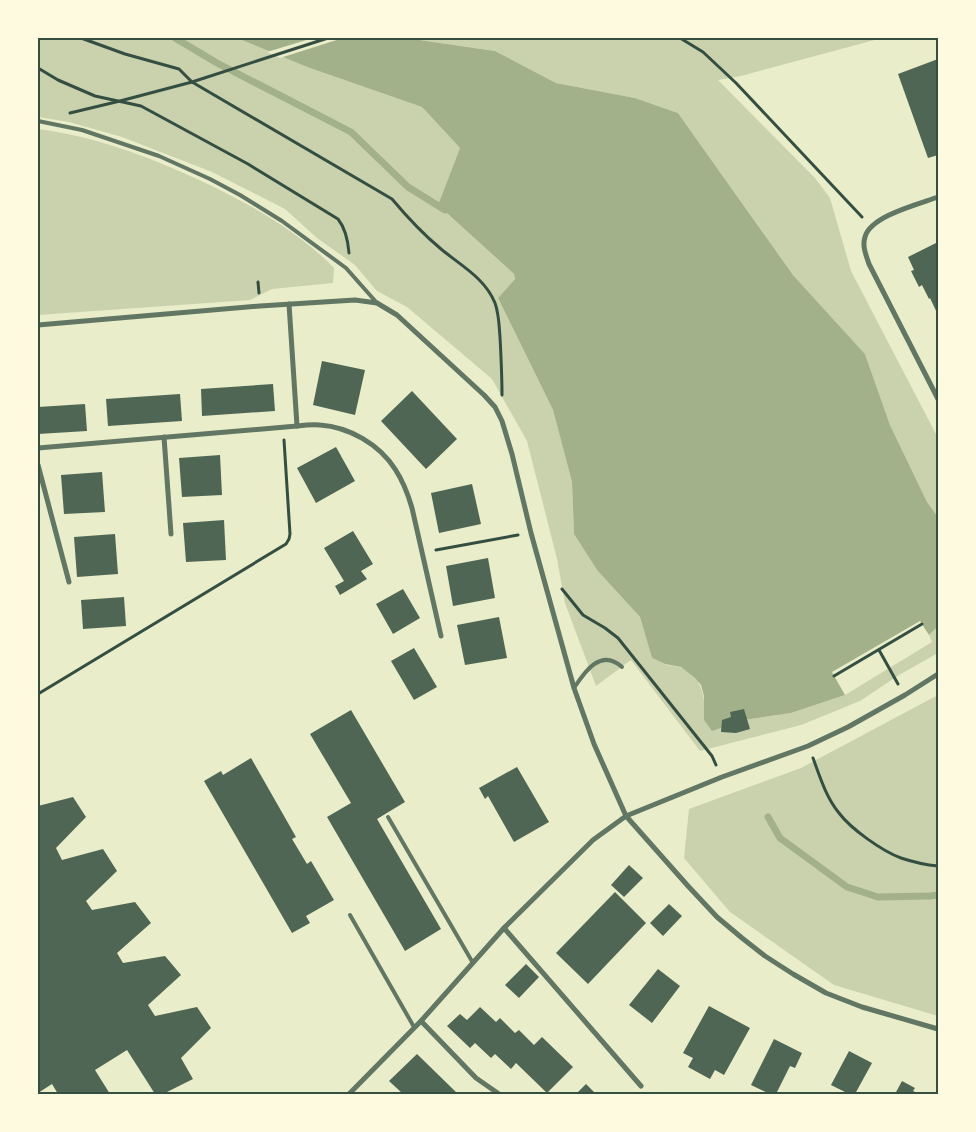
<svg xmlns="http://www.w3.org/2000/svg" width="976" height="1132" font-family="'Fira Sans Condensed',sans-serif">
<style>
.green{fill:#cad2ad}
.water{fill:#a3b18a}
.pier{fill:#e9edc9}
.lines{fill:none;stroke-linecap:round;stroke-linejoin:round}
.stream{stroke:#a3b18a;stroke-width:7}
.building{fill:#4f6655}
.path{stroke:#344e41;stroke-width:3}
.service{stroke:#617663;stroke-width:4}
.minor{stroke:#617663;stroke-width:5}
.neatline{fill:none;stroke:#344e41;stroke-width:2}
</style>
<rect width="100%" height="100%" fill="#e9edc9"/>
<!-- green -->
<g class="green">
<path d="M38,38H237L307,67L422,107L460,148L438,205L514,274L515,279L498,298L553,410L572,482L574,534L597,570L640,617L652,658C657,660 662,663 667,665C672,666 677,666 682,668C703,678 706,699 704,720L728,724L744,720L791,713L845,695L932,642L929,635L938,626V653L899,675L860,701L801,725L700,751L631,660L596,686L565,603L557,559L527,441L492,379L407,307L377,291L355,265L317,238L285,209L212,172L122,137L69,122L38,117Z"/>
<path d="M406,38H882L741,76L718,80L815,178L830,198L851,271L938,438V517L927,502L890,425L865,354L793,275L678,113L635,98L556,83L495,51Z"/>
<path d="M38,129C93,136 147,156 197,179C246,202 296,229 334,268L333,283L272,289L250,300L38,315Z"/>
<path d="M938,695V1016L834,985L730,912L684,858L689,809L801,768Z"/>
</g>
<!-- water -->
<path class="water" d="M237,38H406L495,51L556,83L635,98L678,113L793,275L865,354L890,425L927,502L938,517V626L929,635L920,621L832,672L845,695L791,713L744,720L712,731L704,720V696L701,685L694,677L681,667L665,664L652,658L640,617L597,570L574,534L572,482L553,410L498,298L515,279L514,274L438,205L460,148L422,107L307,67Z"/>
<!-- pier -->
<path class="pier" d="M313,38H343L280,58L267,52Z"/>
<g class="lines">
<!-- stream -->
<g class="stream">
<path d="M175,38L217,63L351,132L408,187L445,210"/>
<path d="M768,817L780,838L847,887L878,897L930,896L938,895"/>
</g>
</g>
<!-- building -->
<g class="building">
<path d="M938,59V155L928,158L898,74Z"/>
<path d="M938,242V315L930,298L929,299L922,285L919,287L911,271L914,270L908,257Z"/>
<path d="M322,361L365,370L355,415L313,405Z"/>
<path d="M273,384L275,411L202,416L201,389Z"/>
<path d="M412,391L457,439L426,469L381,421Z"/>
<path d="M180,394L182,421L108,426L106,399Z"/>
<path d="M85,404L87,431L38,434V407Z"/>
<path d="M336,447L355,481L316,503L297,468Z"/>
<path d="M220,455L222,495L182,497L179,458Z"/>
<path d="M102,472L105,512L64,514L61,475Z"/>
<path d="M472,484L481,524L439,533L431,493Z"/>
<path d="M224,520L226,560L186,562L183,523Z"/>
<path d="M353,531L373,564L361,571L367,579L340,595L335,586L344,581L324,548Z"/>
<path d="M115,534L118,574L77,577L74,537Z"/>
<path d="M488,558L495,598L453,606L446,566Z"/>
<path d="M403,589L420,618L393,634L376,604Z"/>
<path d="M124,597L126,626L83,629L81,600Z"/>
<path d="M499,617L507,658L465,665L457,625Z"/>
<path d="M414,648L437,687L414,700L391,661Z"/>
<path d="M744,709L750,729L736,733L721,732L722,720L731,717L730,712Z"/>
<path d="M351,710L405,802L377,819L441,929L405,951L327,817L351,803L310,734Z"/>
<path d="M251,758L296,837L292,839L307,864L311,861L334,900L306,916L310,923L292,933L204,781L221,771L223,775Z"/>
<path d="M517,767L549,822L514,842L488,796L485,799L479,788Z"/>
<path d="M73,797L86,817L56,848L62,860L103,849L117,871L86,901L92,910L135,902L151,923L117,953L123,963L165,956L181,975L148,1005L155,1016L197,1007L211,1028L181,1058L193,1079L163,1094H155L127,1050L95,1070L110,1094H58L52,1084L38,1093V806Z"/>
<path d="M629,865L643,878L624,897L611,885Z"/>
<path d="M615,892L646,923L588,984L556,953Z"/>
<path d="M669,904L682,916L663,936L650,923Z"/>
<path d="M526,964L539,977L519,998L505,985Z"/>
<path d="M658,969L680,986L652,1023L629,1005Z"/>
<path d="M709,1006L750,1028L724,1075L715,1070L710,1079L688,1067L693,1058L683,1053Z"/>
<path d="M480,1007L496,1022L500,1018L515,1033L519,1030L534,1045L542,1037L573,1067L547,1093L516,1063L511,1069L495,1054L491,1058L475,1043L470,1048L447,1026L460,1014L467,1020Z"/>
<path d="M774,1039L802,1053L795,1068L790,1066L776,1094H770L751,1085Z"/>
<path d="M849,1051L872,1063L855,1094H849L831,1085Z"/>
<path d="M417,1054L458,1094H403L389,1081Z"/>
<path d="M902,1081L915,1088L913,1091L920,1094H895Z"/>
<path d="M586,1084L596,1094H576Z"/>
</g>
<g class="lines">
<!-- path -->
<g class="path">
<path d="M81,38L125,54L179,69L192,82L392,199C407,217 423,234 441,249C460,265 485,278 495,303C499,314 499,325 500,337C501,356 502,376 502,395"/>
<path d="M680,38L703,52L736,83L862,217"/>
<path d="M38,68L58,80L95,96L141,106L248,164L338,219C346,229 348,241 349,253"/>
<path d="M70,113L120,101L192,82L328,38"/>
<path d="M258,282L259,293"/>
<path d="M436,550L518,535"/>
<path d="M562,589L583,615L605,628L618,638L712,756L716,765"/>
<path d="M879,650L898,684"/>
<path d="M834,676L922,624"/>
<path d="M38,694L286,544L289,539L290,534L284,440"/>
<path d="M813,758C820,777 826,797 839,813C851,829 882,851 901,858C913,862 926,865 938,866"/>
</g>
<!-- service -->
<g class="service">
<path d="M38,121L82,130L159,156L210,179L240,195L282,221L346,268L377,303"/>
<path d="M574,688C585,671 601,648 622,667"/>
<path d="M388,817L473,963"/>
<path d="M350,915L414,1027"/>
</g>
<!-- minor -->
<g class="minor">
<path d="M938,197C919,204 870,216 865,237C862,246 866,255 869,264L938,399"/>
<path d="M38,325L260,306L355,300L377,303L397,315L484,395L495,407L502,421L512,454L531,533L574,688L594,744L626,816L688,886L717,917L742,938L765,956L793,974L826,993L862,1007L938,1029"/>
<path d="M297,426C305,425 313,424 320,425C349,427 379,444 395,469C403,481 408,494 412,508L441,636"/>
<path d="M164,437L171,534"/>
<path d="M38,448L297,426L289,304"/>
<path d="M38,465L69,582"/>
<path d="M504,928L641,1086"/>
<path d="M421,1021L476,1078L499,1094"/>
<path d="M349,1094L421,1021L504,928L593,840L626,816L722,777L808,746L848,727L905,695L938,674"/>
</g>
</g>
<!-- border -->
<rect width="976" height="1132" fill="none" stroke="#fefae0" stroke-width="78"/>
<rect x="39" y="39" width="898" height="1054" class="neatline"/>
</svg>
